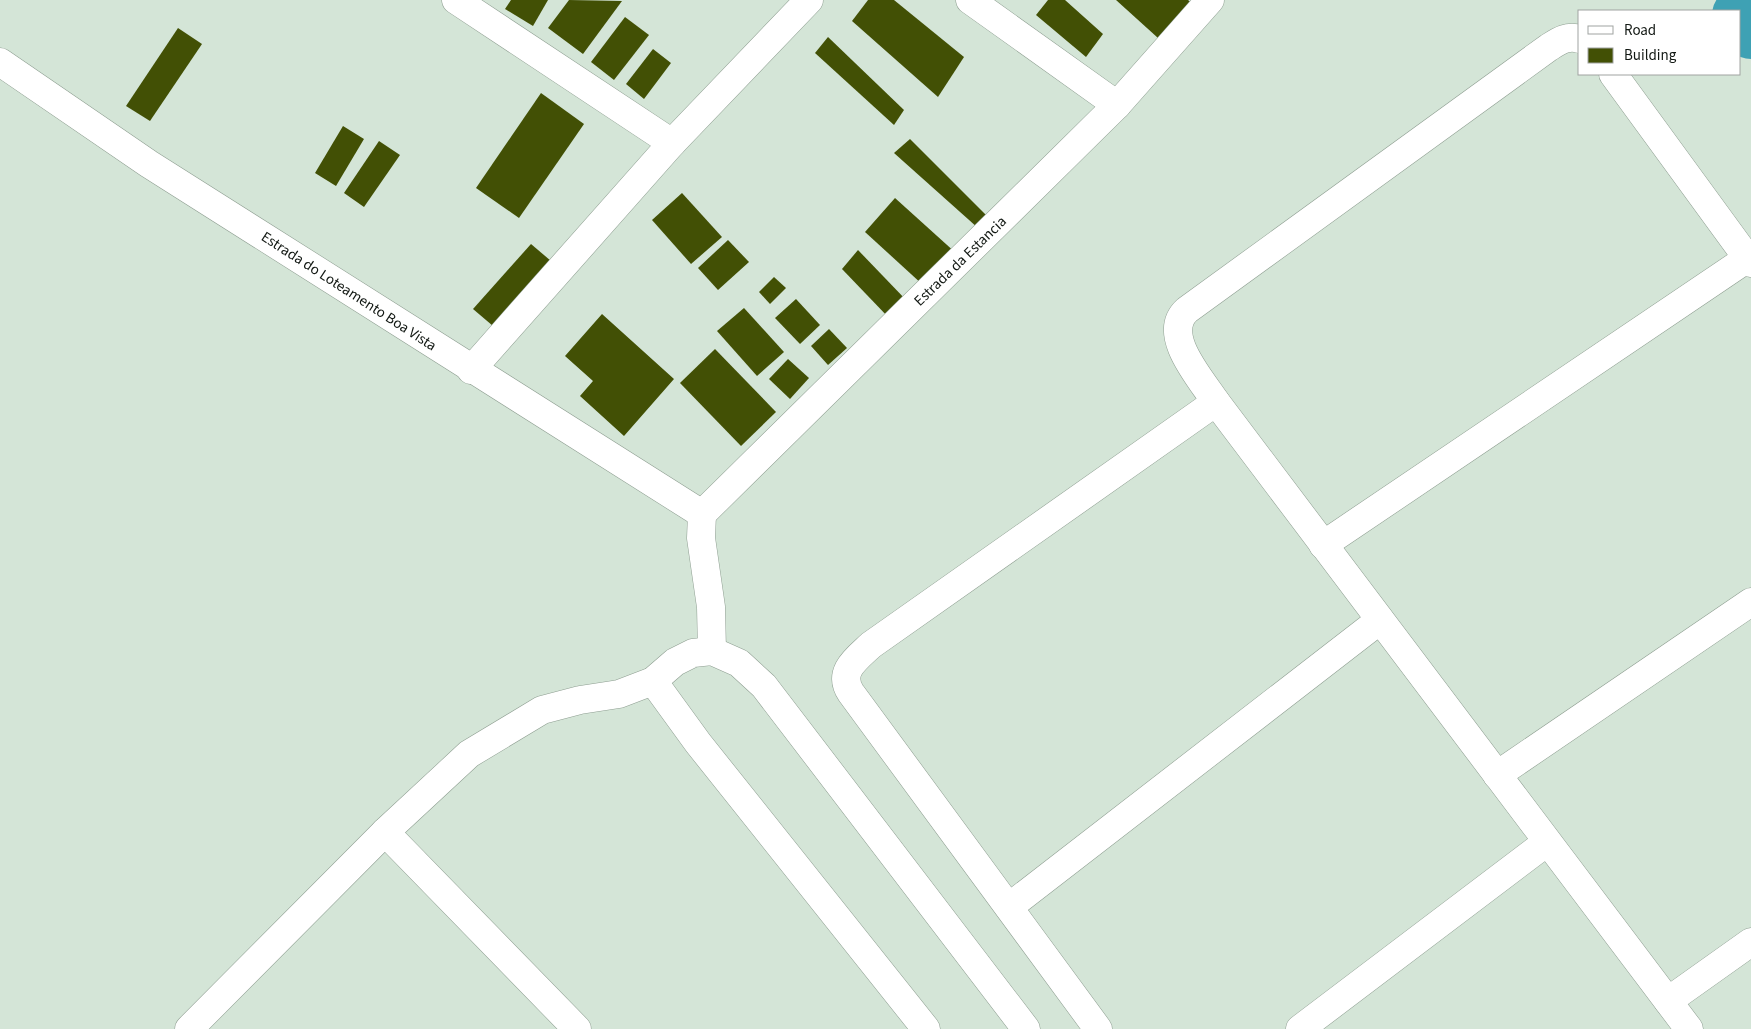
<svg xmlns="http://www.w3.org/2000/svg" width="1751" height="1029" font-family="'Source Sans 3',sans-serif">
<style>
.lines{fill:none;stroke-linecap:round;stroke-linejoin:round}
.river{stroke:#3ea1b4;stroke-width:56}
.building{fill:#425005}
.street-casing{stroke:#8e9e91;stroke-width:29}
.street{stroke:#fff;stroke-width:28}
.labels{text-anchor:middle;stroke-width:5;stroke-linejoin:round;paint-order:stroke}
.street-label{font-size:15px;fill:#121813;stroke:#fff}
</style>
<rect width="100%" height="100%" fill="#d4e5d7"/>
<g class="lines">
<!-- river -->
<path class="river" d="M1740,15L1751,31"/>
</g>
<!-- building -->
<g class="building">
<path d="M511,0H548L533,26L505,9Z"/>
<path d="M569,0L622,1L583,54L548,28Z"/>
<path d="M868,0H894L964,57L938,97L852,21Z"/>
<path d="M1048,0H1065L1103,34L1086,57L1036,15Z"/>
<path d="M1116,0H1188L1193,4L1158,38Z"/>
<path d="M625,17L649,35L614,80L591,62Z"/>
<path d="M178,28L202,44L150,121L126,106Z"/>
<path d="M828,37L904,110L894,125L815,53Z"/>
<path d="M653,49L671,63L644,99L626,84Z"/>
<path d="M541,93L584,124L519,218L476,188Z"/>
<path d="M343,126L364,139L336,186L315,173Z"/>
<path d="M910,139L989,218L978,228L894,153Z"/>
<path d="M379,141L400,155L364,207L344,193Z"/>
<path d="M682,193L722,237L691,264L652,220Z"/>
<path d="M895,198L957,254L923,285L865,232Z"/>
<path d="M728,240L749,262L718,290L698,268Z"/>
<path d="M531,244L551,261L493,326L473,309Z"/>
<path d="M858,250L908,302L890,319L842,269Z"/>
<path d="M774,277L786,288L770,304L759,292Z"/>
<path d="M796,299L820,325L800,344L775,318Z"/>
<path d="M744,308L784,352L757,376L717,331Z"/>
<path d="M602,314L674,379L624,436L580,396L593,381L565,356Z"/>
<path d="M829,329L847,348L828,365L811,346Z"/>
<path d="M715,349L776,412L741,446L680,383Z"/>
<path d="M788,359L809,378L790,399L769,379Z"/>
</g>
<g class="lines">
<!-- street casing -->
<g class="street-casing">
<g id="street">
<path d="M456,0L672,143"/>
<path d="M970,0L1117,105"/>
<path d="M1580,39C1567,35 1559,41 1548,48L1187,310C1160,334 1201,379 1216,402L1689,1029"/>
<path d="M0,62L149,164L702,514"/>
<path d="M1613,74L1751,263"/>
<path d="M471,370L672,143L809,0"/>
<path d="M702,514L1117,105L1210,0"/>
<path d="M702,514L701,538L711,607L712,651"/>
<path d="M1323,545L1748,258"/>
<path d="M653,681L698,743L926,1029"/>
<path d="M1497,775L1751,602"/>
<path d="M385,832L577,1029"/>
<path d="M1009,907L1380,620"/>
<path d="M1668,1001L1751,942"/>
<path d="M189,1029L385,832L469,754L542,710L580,700L619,694L653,681L675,662L693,653L712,651L739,663L764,686L1026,1029"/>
<path d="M1098,1029L851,693C837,672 856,659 871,645L1216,402"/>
<path d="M1300,1029L1547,842"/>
</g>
</g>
<!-- street -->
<use href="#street" class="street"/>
</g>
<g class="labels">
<!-- street labels -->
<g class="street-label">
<text transform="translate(960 261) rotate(-44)" y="5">Estrada da Estancia</text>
<text transform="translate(349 291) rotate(33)" y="5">Estrada do Loteamento Boa Vista</text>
</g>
</g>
<!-- legend -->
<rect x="1578" y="10" width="162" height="65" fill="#ffffff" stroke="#a0a3a1"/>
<rect x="1588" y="26" width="25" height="8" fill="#ffffff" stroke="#a0a3a1"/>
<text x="1624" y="35" font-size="15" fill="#121813">Road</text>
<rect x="1588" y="48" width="25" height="15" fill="#425005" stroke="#a0a3a1"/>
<text x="1624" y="60" font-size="15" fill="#121813">Building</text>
</svg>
